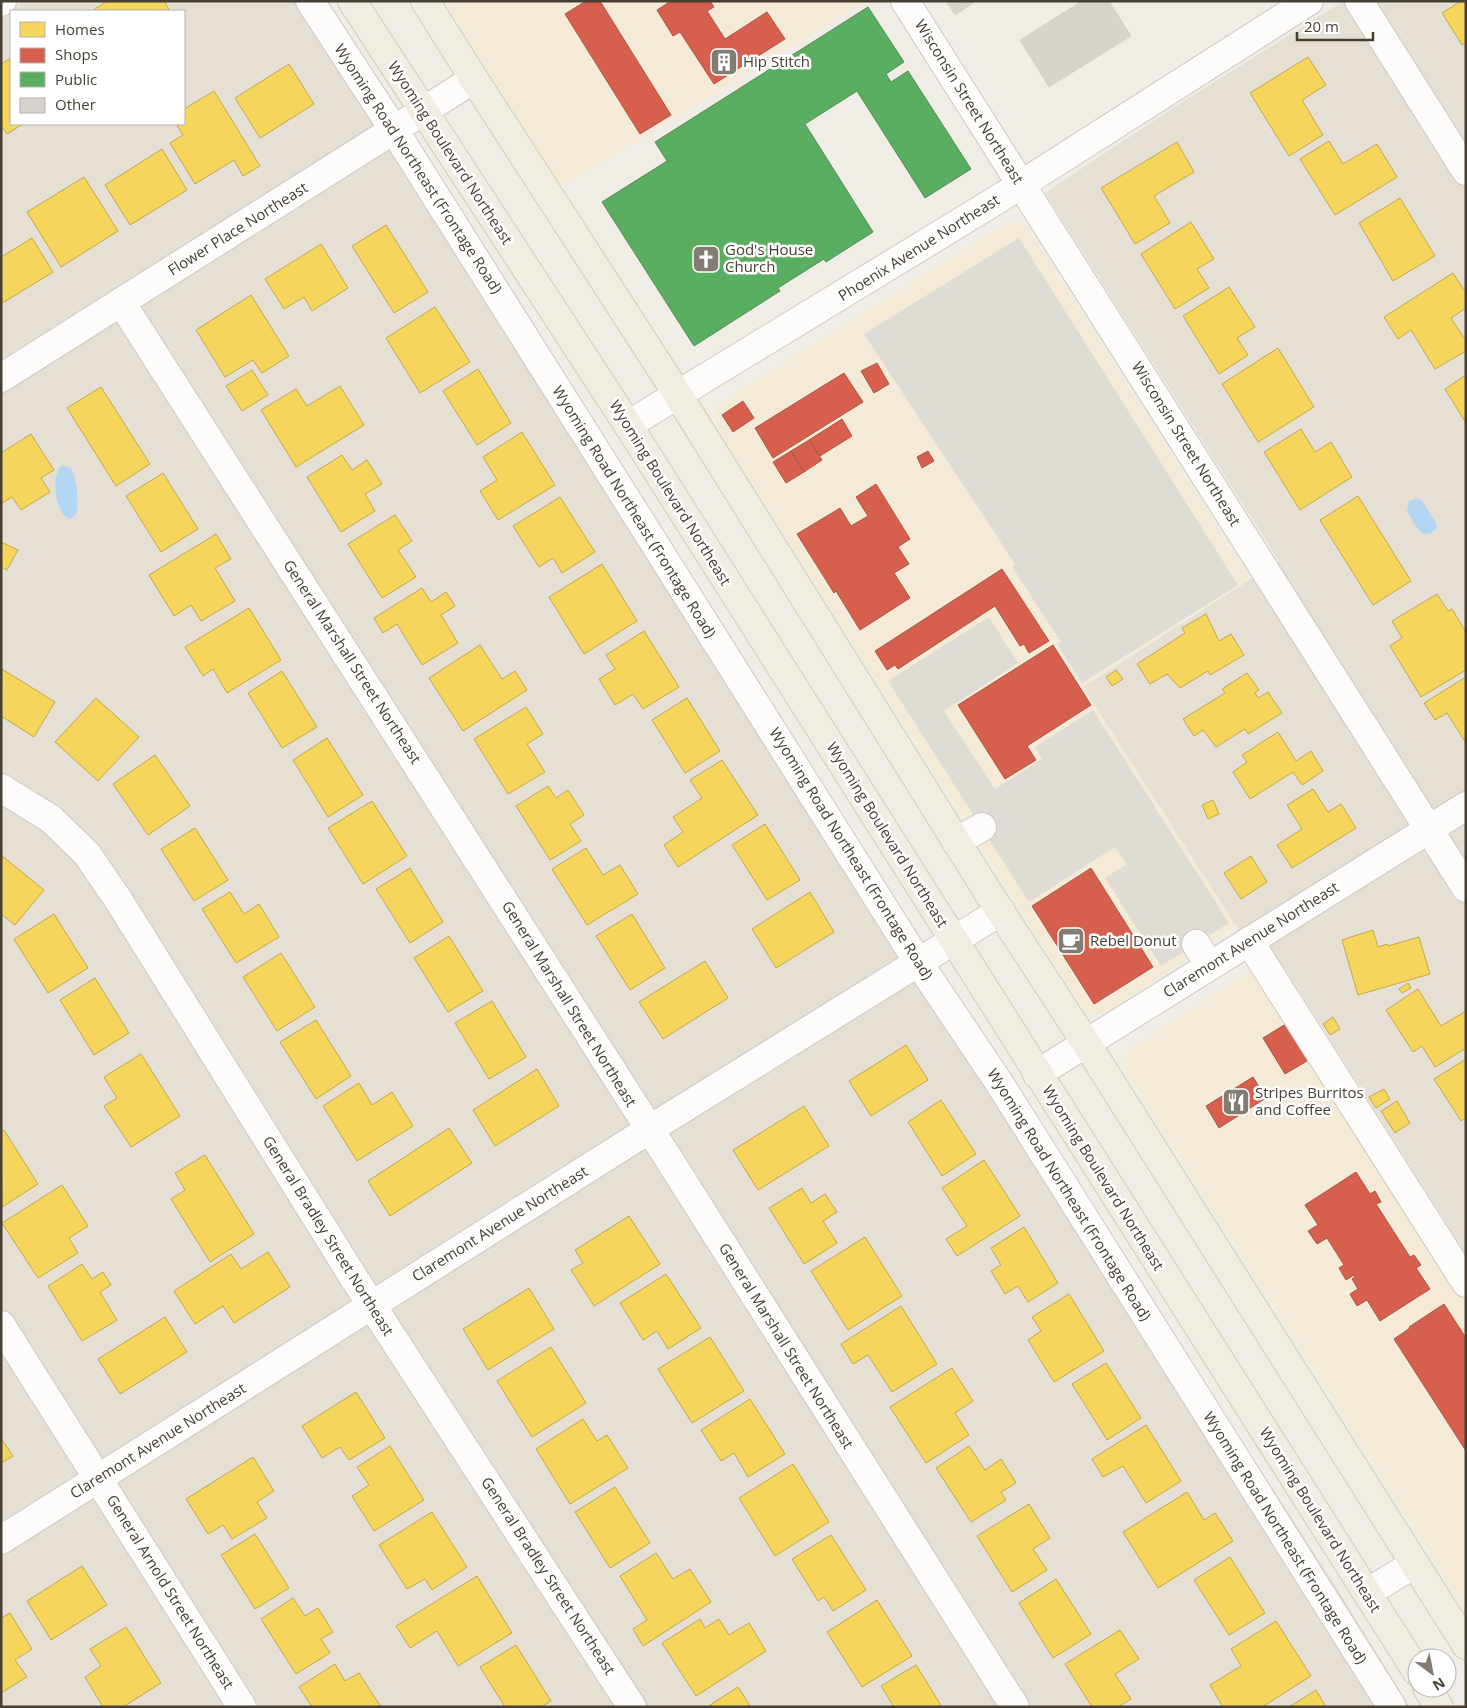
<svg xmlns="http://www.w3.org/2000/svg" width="1467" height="1708" font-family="'Open Sans',sans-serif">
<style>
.residential{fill:#e5e0d3;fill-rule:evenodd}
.commercial{fill:#f4ead7}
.parking{fill:#dfdcd6}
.water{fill:#b3d6f2}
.homes{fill:#f6d55c;stroke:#c1a850}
.shops{fill:#d6604d;stroke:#ab5645}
.public{fill:#5aae61;stroke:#548d53}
.building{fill:#d8d4cd;stroke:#d8d4cc}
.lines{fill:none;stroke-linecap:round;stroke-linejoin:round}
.minor-casing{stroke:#ccc9c2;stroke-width:30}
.major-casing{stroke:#d4cbb2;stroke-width:30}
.minor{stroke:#fdfcfb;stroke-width:28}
.major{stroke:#f1ede2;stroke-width:28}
.labels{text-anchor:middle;stroke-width:5;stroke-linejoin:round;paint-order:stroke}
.poi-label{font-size:15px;fill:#463f33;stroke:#fff;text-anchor:start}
.street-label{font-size:15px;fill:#463f33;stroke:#fff}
</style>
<rect width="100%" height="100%" fill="#f0ede6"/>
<!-- residential -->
<g class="residential">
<path d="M24,1H297L854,840L1335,1585L1410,1707H1V15ZM11,11H184V124H11Z"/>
<path d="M1344,1H1466V1254L1284,967L1280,970L1271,956L1236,926L1083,687L1279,561L1045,193L1173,108Z"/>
</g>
<!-- commercial -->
<g class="commercial">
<path d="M445,1H867L561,187Z"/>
<path d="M1022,222L1031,233L1250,579L1083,687L1236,926L1106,1013L1092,1015L1084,1009L717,427L715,409L727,399L1006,223Z"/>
<path d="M1271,956L1280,970L1284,967L1466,1254V1609L1126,1071V1057L1132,1048Z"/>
</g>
<!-- parking -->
<g class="parking">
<path d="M1019,238L1238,585L1082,683L1057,644L1061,642L1012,567L1015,564L864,334Z"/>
<path d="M989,617L1018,663L944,711L995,789L1042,759L1035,747L1093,710L1229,923L1161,966L1105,878L1127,864L1115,847L1029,902L888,681Z"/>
</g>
<!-- water -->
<g class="water">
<path d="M62,465C64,465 69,468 70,468C78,477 79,505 76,515L69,519C55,512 50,475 62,465Z"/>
<path d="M1417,498L1422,501L1436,523L1437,527C1423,546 1414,522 1407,511L1409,501Z"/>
</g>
<!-- homes -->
<g class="homes">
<path d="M107,1H164L170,11H92Z"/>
<path d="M1461,1H1466V43L1462,45L1442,13Z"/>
<path d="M1308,57L1326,85L1302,100L1323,135L1289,156L1250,93Z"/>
<path d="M11,58V124H23L7,134L1,125V64Z"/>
<path d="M289,64L314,104L260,138L235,98Z"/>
<path d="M214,91L260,166L243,176L234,160L195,184L170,143L183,135L176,124H184V109Z"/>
<path d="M1329,141L1343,164L1377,144L1397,177L1335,215L1300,159Z"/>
<path d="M1177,142L1194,172L1154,196L1170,223L1135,244L1101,188Z"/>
<path d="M162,149L187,190L130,225L105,185Z"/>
<path d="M84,177L118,231L61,267L27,212Z"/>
<path d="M1400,198L1435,256L1393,281L1359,223Z"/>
<path d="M1191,222L1214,259L1197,269L1209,288L1175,309L1141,254Z"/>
<path d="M386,225L428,292L394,313L352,246Z"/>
<path d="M32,238L53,272L1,304V257Z"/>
<path d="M321,244L348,288L312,311L304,297L284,309L265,279Z"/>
<path d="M1453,273L1466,293V308L1451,318L1466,341V351L1435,369L1411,330L1398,339L1384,317Z"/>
<path d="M1229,287L1255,327L1237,338L1248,355L1219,374L1183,316Z"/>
<path d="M251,295L289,356L262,373L253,360L225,377L196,330Z"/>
<path d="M435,307L470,362L420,393L386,338Z"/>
<path d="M1278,348L1314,407L1258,442L1222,384Z"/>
<path d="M478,369L511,423L477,445L443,391Z"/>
<path d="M252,370L268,395L242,411L226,386Z"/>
<path d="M1466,375V423L1445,389Z"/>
<path d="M340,386L364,425L296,467L261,410L296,389L307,406Z"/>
<path d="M101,387L150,464L116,486L67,408Z"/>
<path d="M1301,429L1315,452L1331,442L1352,477L1300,510L1264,452Z"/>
<path d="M522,432L555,485L498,520L480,491L497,480L483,457Z"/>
<path d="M31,434L54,470L41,478L50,492L21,510L12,497L1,504V453Z"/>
<path d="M342,455L352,470L367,460L382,484L365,494L375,511L341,532L307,477Z"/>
<path d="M163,473L198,529L161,552L126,496Z"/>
<path d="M1358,496L1411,581L1373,605L1320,520Z"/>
<path d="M560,497L595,552L562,573L553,558L539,567L513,526Z"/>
<path d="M395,515L412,541L398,550L416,577L382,598L348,544Z"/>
<path d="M216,534L231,559L215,568L235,601L201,621L191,605L174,616L149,575Z"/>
<path d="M1,542L18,550L7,570L1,567Z"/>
<path d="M602,564L637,621L584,654L549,597Z"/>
<path d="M422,588L431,602L446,592L455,606L441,615L458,643L422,665L397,624L383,633L374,618Z"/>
<path d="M1437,594L1448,611L1452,609L1466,632V670L1421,697L1390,646L1402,638L1392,621Z"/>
<path d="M249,608L281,660L227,693L213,669L203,676L185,647Z"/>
<path d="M1206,614L1219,641L1231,634L1244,655L1210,675L1208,671L1180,688L1167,674L1150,684L1137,664L1185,633L1182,628Z"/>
<path d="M644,631L679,687L643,709L633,694L615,705L599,679L615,669L606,655Z"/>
<path d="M480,645L502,679L515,671L527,690L463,731L429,678Z"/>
<path d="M2,669L55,702L34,737L1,716Z"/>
<path d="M1116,670L1123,679L1112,686L1106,677Z"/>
<path d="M282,671L317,727L282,748L248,693Z"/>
<path d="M1247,673L1259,690L1255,693L1258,698L1268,692L1282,713L1248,734L1245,729L1216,747L1203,730L1194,736L1183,719L1225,693L1222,689Z"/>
<path d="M1466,677V743L1447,713L1435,720L1424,703Z"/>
<path d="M96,698L139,737L98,781L55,742Z"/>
<path d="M687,698L720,751L685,773L652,720Z"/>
<path d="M526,707L543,734L527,744L545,772L508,794L474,739Z"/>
<path d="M1278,732L1296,761L1311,751L1323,771L1302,785L1293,772L1250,799L1233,772L1247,762L1242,755Z"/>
<path d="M327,738L363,795L328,817L293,760Z"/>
<path d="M155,755L190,806L148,835L113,784Z"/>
<path d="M722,760L758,815L678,867L664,845L683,832L673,817L702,798L690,780Z"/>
<path d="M548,786L556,798L568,790L584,815L570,824L581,841L550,860L516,806Z"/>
<path d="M1313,789L1328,812L1341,804L1356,828L1292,868L1277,845L1302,829L1287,805Z"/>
<path d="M1213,800L1219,814L1208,819L1202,805Z"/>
<path d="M372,801L407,856L363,884L328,828Z"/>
<path d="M765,824L800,880L767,900L732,845Z"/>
<path d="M195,828L228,880L194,901L161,849Z"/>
<path d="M586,848L603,875L620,865L638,894L587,925L552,869Z"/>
<path d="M1,855L44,890L15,925L1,914Z"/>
<path d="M1251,856L1267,882L1241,899L1224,873Z"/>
<path d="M410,868L443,922L410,943L376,889Z"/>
<path d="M230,892L244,914L259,904L279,937L236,963L202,909Z"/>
<path d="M810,892L834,932L776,968L752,929Z"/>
<path d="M54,914L88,968L48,993L14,939Z"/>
<path d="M632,914L665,968L630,990L596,936Z"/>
<path d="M1373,930L1378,947L1387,944L1388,946L1419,937L1430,974L1358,995L1342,940Z"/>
<path d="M449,936L483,991L448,1012L414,958Z"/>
<path d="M281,953L315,1007L277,1031L243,977Z"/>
<path d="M705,961L728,998L663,1039L639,1002Z"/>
<path d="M95,978L129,1033L94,1055L60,1000Z"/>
<path d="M1408,983L1411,988L1402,993L1399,989Z"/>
<path d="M1418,989L1441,1026L1466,1011V1048L1435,1067L1422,1046L1413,1052L1386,1010Z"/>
<path d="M492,1001L526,1057L489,1079L455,1023Z"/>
<path d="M1333,1017L1340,1029L1330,1035L1323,1024Z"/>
<path d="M316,1020L351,1076L316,1099L280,1042Z"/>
<path d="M906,1045L928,1080L871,1116L849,1081Z"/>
<path d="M141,1054L180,1116L131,1147L104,1106L117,1098L104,1077Z"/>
<path d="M1466,1059V1118L1461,1121L1434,1079Z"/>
<path d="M537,1069L559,1106L495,1146L473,1110Z"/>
<path d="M359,1083L372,1105L392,1092L413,1126L357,1161L323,1106Z"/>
<path d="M1384,1089L1390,1099L1376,1108L1369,1097Z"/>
<path d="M941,1100L976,1154L942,1176L908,1122Z"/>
<path d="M1397,1101L1410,1123L1395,1133L1381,1111Z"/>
<path d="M804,1106L829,1146L758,1190L733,1150Z"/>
<path d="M449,1128L472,1163L390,1216L368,1181Z"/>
<path d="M4,1130L38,1184L2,1207L1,1131Z"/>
<path d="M205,1155L254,1234L210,1262L171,1199L185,1190L175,1173Z"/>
<path d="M984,1160L1020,1216L957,1256L946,1239L967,1226L942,1188Z"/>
<path d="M62,1185L88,1226L69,1238L78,1253L38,1278L2,1223Z"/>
<path d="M802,1188L811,1203L825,1194L837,1212L823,1221L837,1243L804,1264L769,1208Z"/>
<path d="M629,1216L660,1264L594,1306L571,1270L583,1263L575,1250Z"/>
<path d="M1024,1227L1058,1283L1028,1302L1018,1286L1005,1294L991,1271L1001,1265L991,1248Z"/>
<path d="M865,1237L902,1296L848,1330L811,1271Z"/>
<path d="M268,1252L290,1287L234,1323L223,1306L195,1324L174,1291L231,1254L241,1269Z"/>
<path d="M82,1264L92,1279L103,1272L111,1285L100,1292L117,1320L82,1341L48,1286Z"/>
<path d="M666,1274L701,1328L668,1349L657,1331L643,1340L620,1303Z"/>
<path d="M529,1288L554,1329L488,1370L463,1329Z"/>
<path d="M1069,1294L1104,1351L1054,1382L1028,1340L1041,1331L1032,1317Z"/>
<path d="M901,1306L937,1364L892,1392L868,1355L853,1364L841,1344Z"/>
<path d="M165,1317L187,1352L120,1394L98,1359Z"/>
<path d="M710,1337L744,1391L692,1423L658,1369Z"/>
<path d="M551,1347L586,1403L532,1437L497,1381Z"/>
<path d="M1106,1363L1141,1418L1107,1440L1072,1384Z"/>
<path d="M952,1368L973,1401L955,1413L969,1435L926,1463L890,1407Z"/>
<path d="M356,1392L385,1438L349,1460L340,1447L322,1458L302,1426Z"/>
<path d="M750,1399L785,1454L748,1477L734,1453L721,1461L701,1430Z"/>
<path d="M583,1419L597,1441L607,1435L628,1468L570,1504L536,1449Z"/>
<path d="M1146,1425L1181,1481L1146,1503L1123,1466L1103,1477L1092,1459Z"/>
<path d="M1,1438L13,1456L1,1463Z"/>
<path d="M390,1446L424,1500L374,1531L352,1496L369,1485L357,1467Z"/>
<path d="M969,1446L985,1470L1001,1459L1016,1483L1001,1492L1006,1500L971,1522L936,1468Z"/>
<path d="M253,1457L274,1491L257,1502L267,1518L232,1539L223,1525L208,1534L186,1499Z"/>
<path d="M793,1464L829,1522L775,1556L739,1498Z"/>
<path d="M615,1487L650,1543L610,1568L575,1512Z"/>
<path d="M1187,1492L1204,1520L1215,1513L1233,1541L1158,1588L1123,1532Z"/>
<path d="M1029,1504L1050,1538L1033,1549L1047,1570L1012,1592L977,1536Z"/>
<path d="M432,1512L467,1567L432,1590L425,1579L407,1589L379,1545Z"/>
<path d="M255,1534L289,1588L255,1609L221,1555Z"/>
<path d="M831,1535L866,1590L833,1611L824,1597L818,1601L792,1559Z"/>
<path d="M656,1553L673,1579L690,1569L711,1602L643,1646L633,1629L647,1620L620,1576Z"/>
<path d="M1230,1557L1265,1613L1229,1635L1194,1580Z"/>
<path d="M82,1566L107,1605L51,1640L27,1601Z"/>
<path d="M477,1576L512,1633L458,1666L437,1631L410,1648L396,1626Z"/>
<path d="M1056,1579L1091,1634L1053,1658L1019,1603Z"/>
<path d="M293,1598L305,1616L318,1608L333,1632L321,1639L330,1653L296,1674L261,1619Z"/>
<path d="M877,1600L912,1656L862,1687L827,1632Z"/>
<path d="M10,1613L32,1649L15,1660L27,1677L1,1693V1618Z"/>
<path d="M700,1619L705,1628L719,1619L729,1635L749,1623L766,1651L696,1696L662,1643Z"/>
<path d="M1276,1621L1311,1676L1262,1707H1223L1210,1685L1241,1666L1231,1649Z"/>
<path d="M126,1627L161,1683L123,1707H103L85,1677L101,1666L90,1649Z"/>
<path d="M1120,1630L1139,1659L1115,1674L1131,1699L1118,1707H1092L1065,1664Z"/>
<path d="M516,1645L551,1701L541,1707H505L480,1667Z"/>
<path d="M335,1664L345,1681L359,1673L381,1707H312L299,1687Z"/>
<path d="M916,1665L942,1707H894L881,1686Z"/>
<path d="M738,1687L751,1707H707Z"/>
<path d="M1316,1690L1326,1707H1289Z"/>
</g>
<!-- shops -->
<g class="shops">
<path d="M586,1H600L671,115L640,134L565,14Z"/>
<path d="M671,1H710L714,7L707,11L725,39L767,12L785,39L714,84L680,32L673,36L657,10Z"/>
<path d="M877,363L889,384L874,393L861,371Z"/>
<path d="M844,373L863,402L773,458L755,428Z"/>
<path d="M743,401L754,418L733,432L722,415Z"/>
<path d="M842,419L852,436L820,456L809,440Z"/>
<path d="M809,440L822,460L804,472L791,451Z"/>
<path d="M791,451L804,472L786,483L773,462Z"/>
<path d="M928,451L934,461L922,468L917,457Z"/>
<path d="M876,484L910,539L898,547L909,564L894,573L910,598L860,630L836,591L834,593L797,534L840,508L851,526L868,516L856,497Z"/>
<path d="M1002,569L1049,641L1029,653L1024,644L1020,646L995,606L898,669L895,665L887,670L875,651Z"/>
<path d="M1053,645L1091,705L1027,746L1036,760L1005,779L958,705Z"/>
<path d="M1091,868L1153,967L1094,1004L1032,906Z"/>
<path d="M1289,1022L1312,1058L1285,1074L1263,1038Z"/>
<path d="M1253,1077L1266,1098L1219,1128L1206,1106Z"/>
<path d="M1356,1172L1370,1194L1375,1191L1381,1202L1376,1204L1410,1257L1414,1255L1421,1265L1416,1268L1430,1289L1380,1321L1367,1300L1357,1306L1350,1294L1358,1289L1352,1279L1355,1277L1354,1275L1346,1280L1339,1268L1344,1265L1327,1238L1317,1244L1308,1231L1318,1225L1305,1205Z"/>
<path d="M1444,1304L1466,1338V1451L1394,1339L1410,1328L1409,1327Z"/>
</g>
<!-- public -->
<path class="public" d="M868,7L904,62L886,74L891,82L908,71L971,169L925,198L857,91L805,124L873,232L826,262L824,259L778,288L780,291L694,346L602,202L667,161L655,142Z"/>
<!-- building -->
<g class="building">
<path d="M946,1H976L955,15Z"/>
<path d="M1082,1H1109L1131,36L1049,87L1020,40Z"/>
</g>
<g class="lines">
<!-- minor casing -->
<g class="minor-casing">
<g id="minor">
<path d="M310,1L394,130L918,962L998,1081L1392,1707"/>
<path d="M905,1L1466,888"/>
<path d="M1359,1L1466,171"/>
<path d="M1,2L2,1"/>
<path d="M121,302L670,1161L1015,1707"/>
<path d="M1,378L474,79"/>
<path d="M628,425L1000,198L1309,1"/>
<path d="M1,788L51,819L87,854L119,901L354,1278L632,1707"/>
<path d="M956,842L982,827"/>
<path d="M1249,941L1466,1283"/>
<path d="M1196,944L1210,966"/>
<path d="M1037,1074L1466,806"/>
<path d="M1,1325L242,1707"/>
<path d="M1,1540L650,1129L1001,911"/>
<path d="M1367,1593L1414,1564"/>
</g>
</g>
<!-- major casing -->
<g class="major-casing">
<g id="major">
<path d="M352,1L628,425L1417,1672"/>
<path d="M425,1L474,79L678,395L991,897L1086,1043L1466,1645"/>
<path d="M1427,1688L1439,1707"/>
</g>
</g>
<!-- minor -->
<use href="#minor" class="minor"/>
<!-- major -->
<use href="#major" class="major"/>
</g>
<!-- icons -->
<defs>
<g id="building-square" transform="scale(1.4375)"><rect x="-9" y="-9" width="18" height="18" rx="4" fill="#827c72" stroke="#fff"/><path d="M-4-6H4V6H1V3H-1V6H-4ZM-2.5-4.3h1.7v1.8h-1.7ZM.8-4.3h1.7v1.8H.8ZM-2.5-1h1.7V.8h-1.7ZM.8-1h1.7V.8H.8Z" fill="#fff"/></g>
<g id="church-square" transform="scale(1.4375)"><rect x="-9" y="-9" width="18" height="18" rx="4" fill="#827c72" stroke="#fff"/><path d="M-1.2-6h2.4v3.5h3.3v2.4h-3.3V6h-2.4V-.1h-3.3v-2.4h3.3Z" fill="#fff"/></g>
<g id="cafe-square" transform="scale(1.4375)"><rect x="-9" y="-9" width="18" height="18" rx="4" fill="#827c72" stroke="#fff"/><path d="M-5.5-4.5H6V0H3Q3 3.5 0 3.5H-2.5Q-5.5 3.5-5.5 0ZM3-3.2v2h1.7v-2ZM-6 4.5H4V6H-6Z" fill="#fff"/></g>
<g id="restaurant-square" transform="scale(1.4375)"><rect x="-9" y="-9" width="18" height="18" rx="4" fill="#827c72" stroke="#fff"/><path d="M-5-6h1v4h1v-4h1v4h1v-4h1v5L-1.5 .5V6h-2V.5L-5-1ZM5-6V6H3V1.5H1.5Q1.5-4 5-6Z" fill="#fff"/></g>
</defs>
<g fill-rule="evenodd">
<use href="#building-square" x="724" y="62"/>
<use href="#church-square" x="706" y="259"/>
<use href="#cafe-square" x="1071" y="941"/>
<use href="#restaurant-square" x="1236" y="1102"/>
</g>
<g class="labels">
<!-- poi labels -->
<g class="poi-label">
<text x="743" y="67">Hip Stitch</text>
<text x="725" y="255">God's House<tspan x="725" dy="17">Church</tspan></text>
<text x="1090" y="946">Rebel Donut</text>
<text x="1255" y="1098">Stripes Burritos<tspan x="1255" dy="17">and Coffee</tspan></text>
</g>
<!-- street labels -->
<g class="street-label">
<text transform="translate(969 102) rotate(58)" y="5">Wisconsin Street Northeast</text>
<text transform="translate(450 153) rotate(57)" y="5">Wyoming Boulevard Northeast</text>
<text transform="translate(418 169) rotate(57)" y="5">Wyoming Road Northeast (Frontage Road)</text>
<text transform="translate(238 229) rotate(-32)" y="5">Flower Place Northeast</text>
<text transform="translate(919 248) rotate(-32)" y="5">Phoenix Avenue Northeast</text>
<text transform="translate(1186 444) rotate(58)" y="5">Wisconsin Street Northeast</text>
<text transform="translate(670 493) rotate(58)" y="5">Wyoming Boulevard Northeast</text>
<text transform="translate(634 512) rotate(58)" y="5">Wyoming Road Northeast (Frontage Road)</text>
<text transform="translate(352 662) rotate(57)" y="5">General Marshall Street Northeast</text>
<text transform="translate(887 835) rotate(58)" y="5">Wyoming Boulevard Northeast</text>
<text transform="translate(851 854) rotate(58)" y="5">Wyoming Road Northeast (Frontage Road)</text>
<text transform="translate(1251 940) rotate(-32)" y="5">Claremont Avenue Northeast</text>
<text transform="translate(569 1004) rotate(58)" y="5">General Marshall Street Northeast</text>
<text transform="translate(1103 1178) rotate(58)" y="5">Wyoming Boulevard Northeast</text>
<text transform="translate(1069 1195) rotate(58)" y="5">Wyoming Road Northeast (Frontage Road)</text>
<text transform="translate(500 1224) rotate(-32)" y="5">Claremont Avenue Northeast</text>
<text transform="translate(328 1236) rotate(58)" y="5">General Bradley Street Northeast</text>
<text transform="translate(786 1346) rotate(58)" y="5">General Marshall Street Northeast</text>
<text transform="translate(158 1441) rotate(-32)" y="5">Claremont Avenue Northeast</text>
<text transform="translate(1320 1520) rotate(58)" y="5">Wyoming Boulevard Northeast</text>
<text transform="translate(1285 1538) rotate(58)" y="5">Wyoming Road Northeast (Frontage Road)</text>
<text transform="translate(548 1576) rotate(57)" y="5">General Bradley Street Northeast</text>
<text transform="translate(170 1592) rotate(58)" y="5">General Arnold Street Northeast</text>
</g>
</g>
<!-- border -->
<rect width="1467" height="1708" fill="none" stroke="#463f33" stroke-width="5"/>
<!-- legend -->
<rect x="10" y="10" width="175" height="115" fill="#ffffff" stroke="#b5b2ad"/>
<rect x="20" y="22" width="25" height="15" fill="#f6d55c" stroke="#b5b2ad"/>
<text x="55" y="35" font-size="15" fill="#463f33">Homes</text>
<rect x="20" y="48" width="25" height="15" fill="#d6604d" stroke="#b5b2ad"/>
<text x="55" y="60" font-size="15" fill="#463f33">Shops</text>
<rect x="20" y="72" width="25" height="15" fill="#5aae61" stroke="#b5b2ad"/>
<text x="55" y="85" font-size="15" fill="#463f33">Public</text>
<rect x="20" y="98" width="25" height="15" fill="#d8d4cd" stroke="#b5b2ad"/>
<text x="55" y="110" font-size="15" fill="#463f33">Other</text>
<!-- north arrow -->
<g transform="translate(1432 1673) rotate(148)"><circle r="24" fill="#ffffff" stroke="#b5b2ad"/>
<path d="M0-4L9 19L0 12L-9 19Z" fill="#827c72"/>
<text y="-8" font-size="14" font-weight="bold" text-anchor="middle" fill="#463f33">N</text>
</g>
<!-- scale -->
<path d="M1297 32v8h76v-8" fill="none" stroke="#463f33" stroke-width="2.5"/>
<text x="1304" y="32" font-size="15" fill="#463f33" stroke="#ffffff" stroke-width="4" paint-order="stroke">20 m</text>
</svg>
